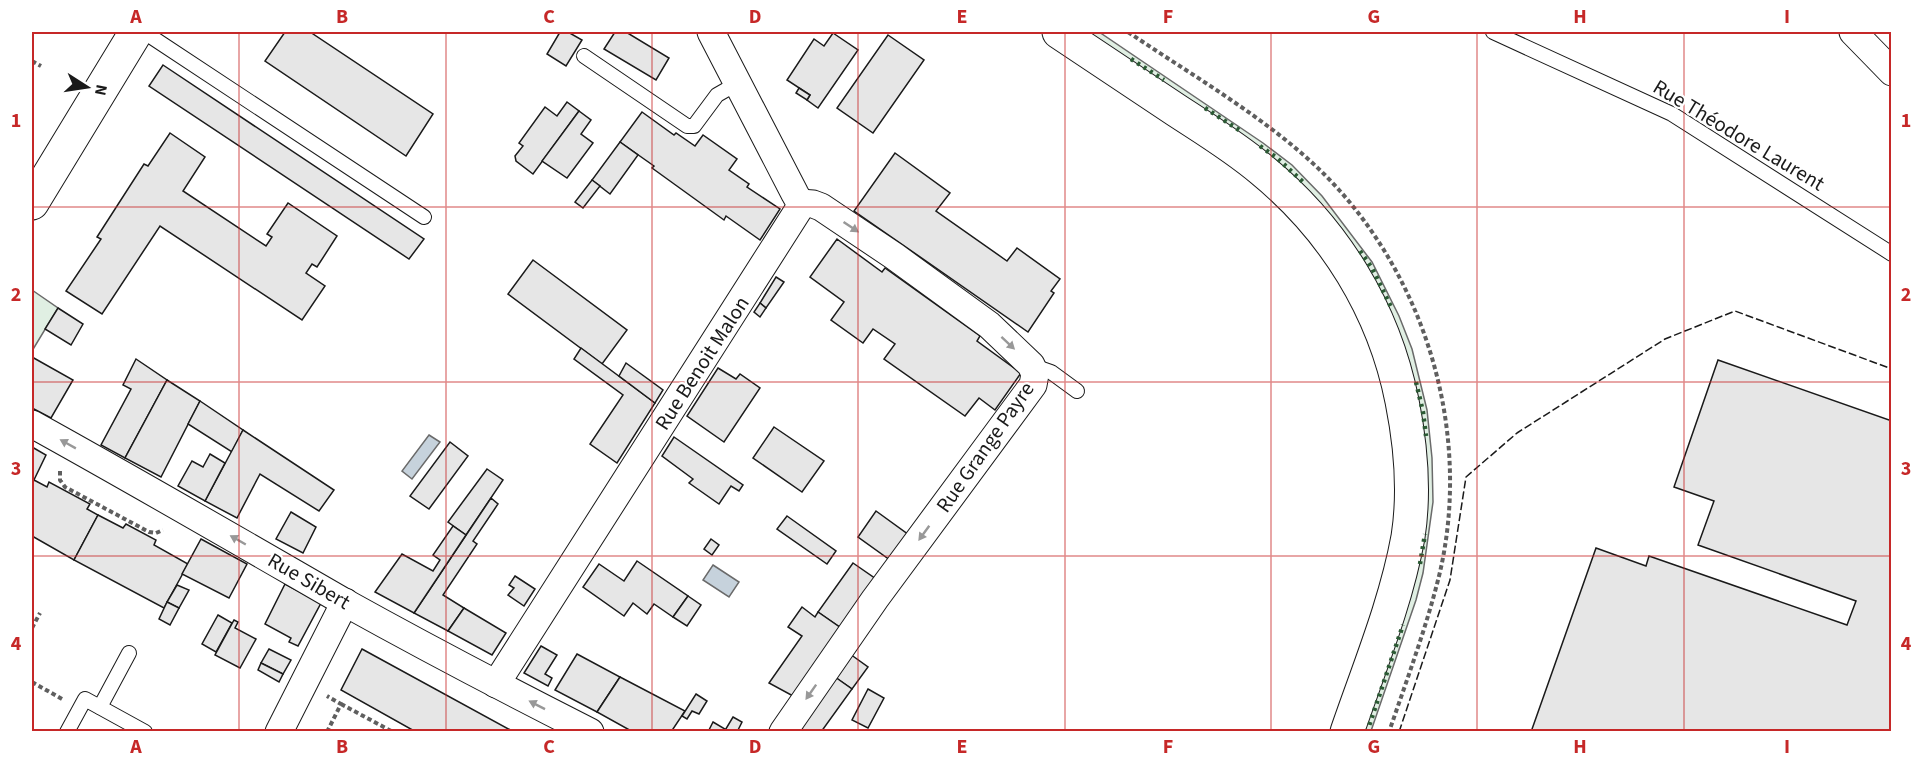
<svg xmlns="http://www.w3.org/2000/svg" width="1923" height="763" font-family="'Source Sans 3',sans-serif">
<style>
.green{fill:#e0efe3;stroke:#6a6a6a;stroke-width:1.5}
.water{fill:#c6d2dc;stroke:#6a6a6a;stroke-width:1.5}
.building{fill:#e6e6e6;stroke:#1a1a1a;stroke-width:1.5}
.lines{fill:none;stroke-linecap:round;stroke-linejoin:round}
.lane-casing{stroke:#1a1a1a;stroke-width:16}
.street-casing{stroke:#1a1a1a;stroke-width:29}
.secondary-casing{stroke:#1a1a1a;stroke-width:35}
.path{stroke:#5f5f5f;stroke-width:4;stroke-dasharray:4.5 3;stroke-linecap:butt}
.lane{stroke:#fff;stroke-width:14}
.street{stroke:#fff;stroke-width:27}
.secondary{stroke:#fff;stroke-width:33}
.hedge{stroke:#2b5a34;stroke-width:4.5;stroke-dasharray:3 4.5;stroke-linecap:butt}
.fence{stroke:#1a1a1a;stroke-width:1.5;stroke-dasharray:8 3;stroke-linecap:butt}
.oneway{fill:#989898}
.grid{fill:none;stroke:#c62828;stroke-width:1.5;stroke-opacity:0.55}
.labels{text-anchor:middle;stroke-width:4.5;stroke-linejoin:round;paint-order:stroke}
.street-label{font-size:21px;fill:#1a1a1a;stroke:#fff}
.neatline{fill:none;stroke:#c62828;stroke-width:2}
.grid-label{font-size:20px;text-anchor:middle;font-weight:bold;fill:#c62828}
</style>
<rect width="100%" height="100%" fill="#fff"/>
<!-- green -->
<g class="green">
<path d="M1083,32H1099L1263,143L1292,165L1322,196L1372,262L1399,316L1412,349L1427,410L1432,458L1433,502L1423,573L1416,600L1371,731H1362L1419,545L1363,264Z"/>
<path d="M32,290L58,308L32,351Z"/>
</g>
<!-- water -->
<g class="water">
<path d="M429,435L440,442L412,479L402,471Z"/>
<path d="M713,565L739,582L729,597L703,580Z"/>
</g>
<!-- building -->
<g class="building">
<path d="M285,32H310L433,114L406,156L265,61Z"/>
<path d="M560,32H568L582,40L566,66L547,54Z"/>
<path d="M615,32H626L669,58L656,80L604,49Z"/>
<path d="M833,33L858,50L818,108L807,100L810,95L787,80L814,39L824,46Z"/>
<path d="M888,35L924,60L873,133L837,108Z"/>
<path d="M163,65L424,239L409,259L149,86Z"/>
<path d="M799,88L810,95L807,100L796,93Z"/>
<path d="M567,102L579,111L533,174L516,161L515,156L523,146L519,143L545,107L557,116Z"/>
<path d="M579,111L591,120L581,134L593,143L567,178L542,161Z"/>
<path d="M642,112L674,135L676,133L695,146L703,135L737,159L729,170L749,184L747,187L780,209L760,240L726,216L724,220L652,168L654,166L620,142Z"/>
<path d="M170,133L205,157L183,191L266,246L272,237L267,234L288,203L337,236L317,267L312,264L306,273L325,286L302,320L160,226L102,314L66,291L101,239L97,237L144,164L148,166Z"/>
<path d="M620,142L638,155L610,194L592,180Z"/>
<path d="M895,153L950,193L936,211L1007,261L1017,248L1060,279L1051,291L1054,293L1028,332L854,211Z"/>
<path d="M592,180L600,186L583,208L575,202Z"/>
<path d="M837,239L882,272L885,268L980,336L977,341L1021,373L995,410L979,398L965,416L884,359L895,344L873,329L863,343L831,320L844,302L810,277Z"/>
<path d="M533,260L627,330L602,364L508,294Z"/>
<path d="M776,277L784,282L766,308L760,303Z"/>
<path d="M760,303L766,308L760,317L754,312Z"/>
<path d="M58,308L83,324L71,345L45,329Z"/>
<path d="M581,348L655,403L617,463L590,444L623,395L574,359Z"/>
<path d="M32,357L73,380L51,418L32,408Z"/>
<path d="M136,359L167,380L125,458L101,445L131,389L123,385Z"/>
<path d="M1718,360L1892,421V732H1531L1596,548L1646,566L1649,556L1847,625L1856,601L1698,545L1714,501L1674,487Z"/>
<path d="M626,363L663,390L655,403L619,376Z"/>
<path d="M718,368L736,379L740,374L760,388L724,442L687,416Z"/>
<path d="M167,380L200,401L161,477L125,458Z"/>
<path d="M200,401L243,430L232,452L188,424Z"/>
<path d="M774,427L824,461L802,492L753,458Z"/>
<path d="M243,430L334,490L319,511L260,474L237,518L205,501Z"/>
<path d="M674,437L743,485L739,491L731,486L719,504L689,483L693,479L662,456Z"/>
<path d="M450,442L468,456L429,509L410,496Z"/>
<path d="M32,447L46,455L32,484Z"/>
<path d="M210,454L225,463L205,501L178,486L192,461L203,467Z"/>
<path d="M487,469L503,480L466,535L448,522Z"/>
<path d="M34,480L47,487L49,482L90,504L87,509L98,515L74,560L32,536V484Z"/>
<path d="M491,498L498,504L473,541L477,544L443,595L464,608L448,631L414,613Z"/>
<path d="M876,511L909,535L890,560L858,537Z"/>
<path d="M291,512L316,527L303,553L276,539Z"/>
<path d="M98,515L123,528L126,524L156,540L154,545L188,564L164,608L74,560Z"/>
<path d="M787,516L836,551L827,564L777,529Z"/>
<path d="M453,526L466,535L414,613L375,592L402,554L433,571L440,560L433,555Z"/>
<path d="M201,539L247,564L229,598L182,574Z"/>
<path d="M711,539L719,545L712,555L704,549Z"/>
<path d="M637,561L688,596L673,617L654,604L647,614L633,603L624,616L583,587L599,564L624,581Z"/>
<path d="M853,563L876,579L841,628L818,612Z"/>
<path d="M515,576L535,589L524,606L508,595L514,588L509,585Z"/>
<path d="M285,584L321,603L298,646L289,642L291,638L265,624Z"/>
<path d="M177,585L189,590L179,608L167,602Z"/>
<path d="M688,596L701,605L687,626L673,617Z"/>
<path d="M167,602L179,608L170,625L159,619Z"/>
<path d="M802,607L815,617L818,612L841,628L793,696L769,683L802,636L788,627Z"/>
<path d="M464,608L506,633L492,655L448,631Z"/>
<path d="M218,615L232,623L216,652L202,644Z"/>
<path d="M234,620L238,622L235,628L256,639L240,668L215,655Z"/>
<path d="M541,646L557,655L545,674L552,678L548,686L524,673Z"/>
<path d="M269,649L291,660L283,674L261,663Z"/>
<path d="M362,649L514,732H416L341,690Z"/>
<path d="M577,654L620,677L597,712L555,690Z"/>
<path d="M850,654L868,667L852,689L835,677Z"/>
<path d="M261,663L283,674L279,682L258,670Z"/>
<path d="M620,677L685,711L671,732H633L597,712Z"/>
<path d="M835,677L852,689L821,732H806L800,727Z"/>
<path d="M868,689L884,698L868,728L852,720Z"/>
<path d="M696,694L707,701L699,714L692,711L687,719L682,716Z"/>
<path d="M733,717L742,722L737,732H724Z"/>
<path d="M713,722L725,729L724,732H708Z"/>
</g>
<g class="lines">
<!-- lane casing -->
<g class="lane-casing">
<g id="lane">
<path d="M144,32L424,217"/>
<path d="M1493,32L1672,114L1892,254"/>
<path d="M584,56L687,126H694L717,95L738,83"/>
<path d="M1031,365L1051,372L1077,391"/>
<path d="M100,707L129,653"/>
<path d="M67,732L85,699L145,732"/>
</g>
</g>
<!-- street casing -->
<g class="street-casing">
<g id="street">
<path d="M1853,32L1892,72"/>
<path d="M32,424C137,482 240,542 344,602C425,647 507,690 590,732"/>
<path d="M496,684L799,209L800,203L795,194L711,32"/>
<path d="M279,732L345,602"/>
<path d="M783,732L875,599L1033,385L1035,374L1031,365L989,325L894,256L821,207L813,204L800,203"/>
</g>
</g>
<!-- secondary casing -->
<g class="secondary-casing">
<g id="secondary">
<path d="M1059,32C1098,58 1137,84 1176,110C1205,129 1235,147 1262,170C1334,229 1384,310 1402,401C1411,446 1415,492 1408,537C1396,603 1369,668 1347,732"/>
<path d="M32,203L136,32"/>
</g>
</g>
<!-- path -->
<g class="path">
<path d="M1128,32C1193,76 1270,120 1325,175C1426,277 1472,432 1440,572C1427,626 1407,679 1389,732"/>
<path d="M32,61L41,66"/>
<path d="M60,471V480L65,487L149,532L156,533L163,530"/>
<path d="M32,628L40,613"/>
<path d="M32,682L62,699"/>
<path d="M341,704L393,732"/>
<path d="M327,732L341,704L327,696"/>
</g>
<!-- lane -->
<use href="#lane" class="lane"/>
<!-- street -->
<use href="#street" class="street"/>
<!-- secondary -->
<use href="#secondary" class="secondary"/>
<!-- hedge -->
<g class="hedge">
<path d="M1131,59L1164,80"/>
<path d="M1205,108L1239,130"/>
<path d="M1260,146L1277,158L1303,182"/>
<path d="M1360,251L1372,268L1392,309"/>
<path d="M1416,382L1423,412L1426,436"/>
<path d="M1420,564L1425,534"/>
<path d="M1367,732L1403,625"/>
</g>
<!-- fence -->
<path class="fence" d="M1399,732L1450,580L1466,477L1517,433L1665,339L1735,311L1892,369"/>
</g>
<!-- one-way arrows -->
<defs><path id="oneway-solid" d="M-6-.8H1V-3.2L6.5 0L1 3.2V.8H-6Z" transform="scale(1.5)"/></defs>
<g class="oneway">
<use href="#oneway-solid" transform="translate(851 227) rotate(34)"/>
<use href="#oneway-solid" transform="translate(1008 343) rotate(43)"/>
<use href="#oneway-solid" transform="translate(68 444) rotate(-151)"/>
<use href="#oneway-solid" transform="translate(924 533) rotate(126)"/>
<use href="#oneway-solid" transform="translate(238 540) rotate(-150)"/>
<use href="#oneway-solid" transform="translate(811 692) rotate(125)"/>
<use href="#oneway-solid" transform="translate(537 705) rotate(-153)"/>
</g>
<!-- grid -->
<path class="grid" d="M239,32V732M446,32V732M652,32V732M858,32V732M1065,32V732M1271,32V732M1477,32V732M1684,32V732M32,207H1892M32,382H1892M32,556H1892"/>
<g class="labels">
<!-- street labels -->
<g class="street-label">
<text transform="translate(1739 135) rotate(31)" y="7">Rue Théodore Laurent</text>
<text transform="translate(702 363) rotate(-57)" y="7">Rue Benoit Malon</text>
<text transform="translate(985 447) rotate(-55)" y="7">Rue Grange Payre</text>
<text transform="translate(309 581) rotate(30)" y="7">Rue Sibert</text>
</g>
</g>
<!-- border -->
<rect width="1923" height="763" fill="none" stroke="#ffffff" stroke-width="66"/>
<!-- north arrow -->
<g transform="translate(87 87) rotate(102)" stroke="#ffffff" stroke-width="4.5" paint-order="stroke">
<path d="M0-4.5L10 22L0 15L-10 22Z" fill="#1a1a1a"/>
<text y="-9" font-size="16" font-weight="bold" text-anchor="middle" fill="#1a1a1a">N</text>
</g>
<rect x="33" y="33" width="1857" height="697" class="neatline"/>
<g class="grid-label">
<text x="136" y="23">A</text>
<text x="342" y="23">B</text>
<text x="549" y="23">C</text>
<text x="755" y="23">D</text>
<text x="962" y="23">E</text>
<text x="1168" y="23">F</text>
<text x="1374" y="23">G</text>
<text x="1580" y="23">H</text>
<text x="1787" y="23">I</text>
<text x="16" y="127">1</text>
<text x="1906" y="127">1</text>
<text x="16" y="301">2</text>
<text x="1906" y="301">2</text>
<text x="16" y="475">3</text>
<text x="1906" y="475">3</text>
<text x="16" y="650">4</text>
<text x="1906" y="650">4</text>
<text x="136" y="753">A</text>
<text x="342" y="753">B</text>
<text x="549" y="753">C</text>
<text x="755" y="753">D</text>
<text x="962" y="753">E</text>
<text x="1168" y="753">F</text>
<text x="1374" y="753">G</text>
<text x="1580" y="753">H</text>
<text x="1787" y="753">I</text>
</g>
</svg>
